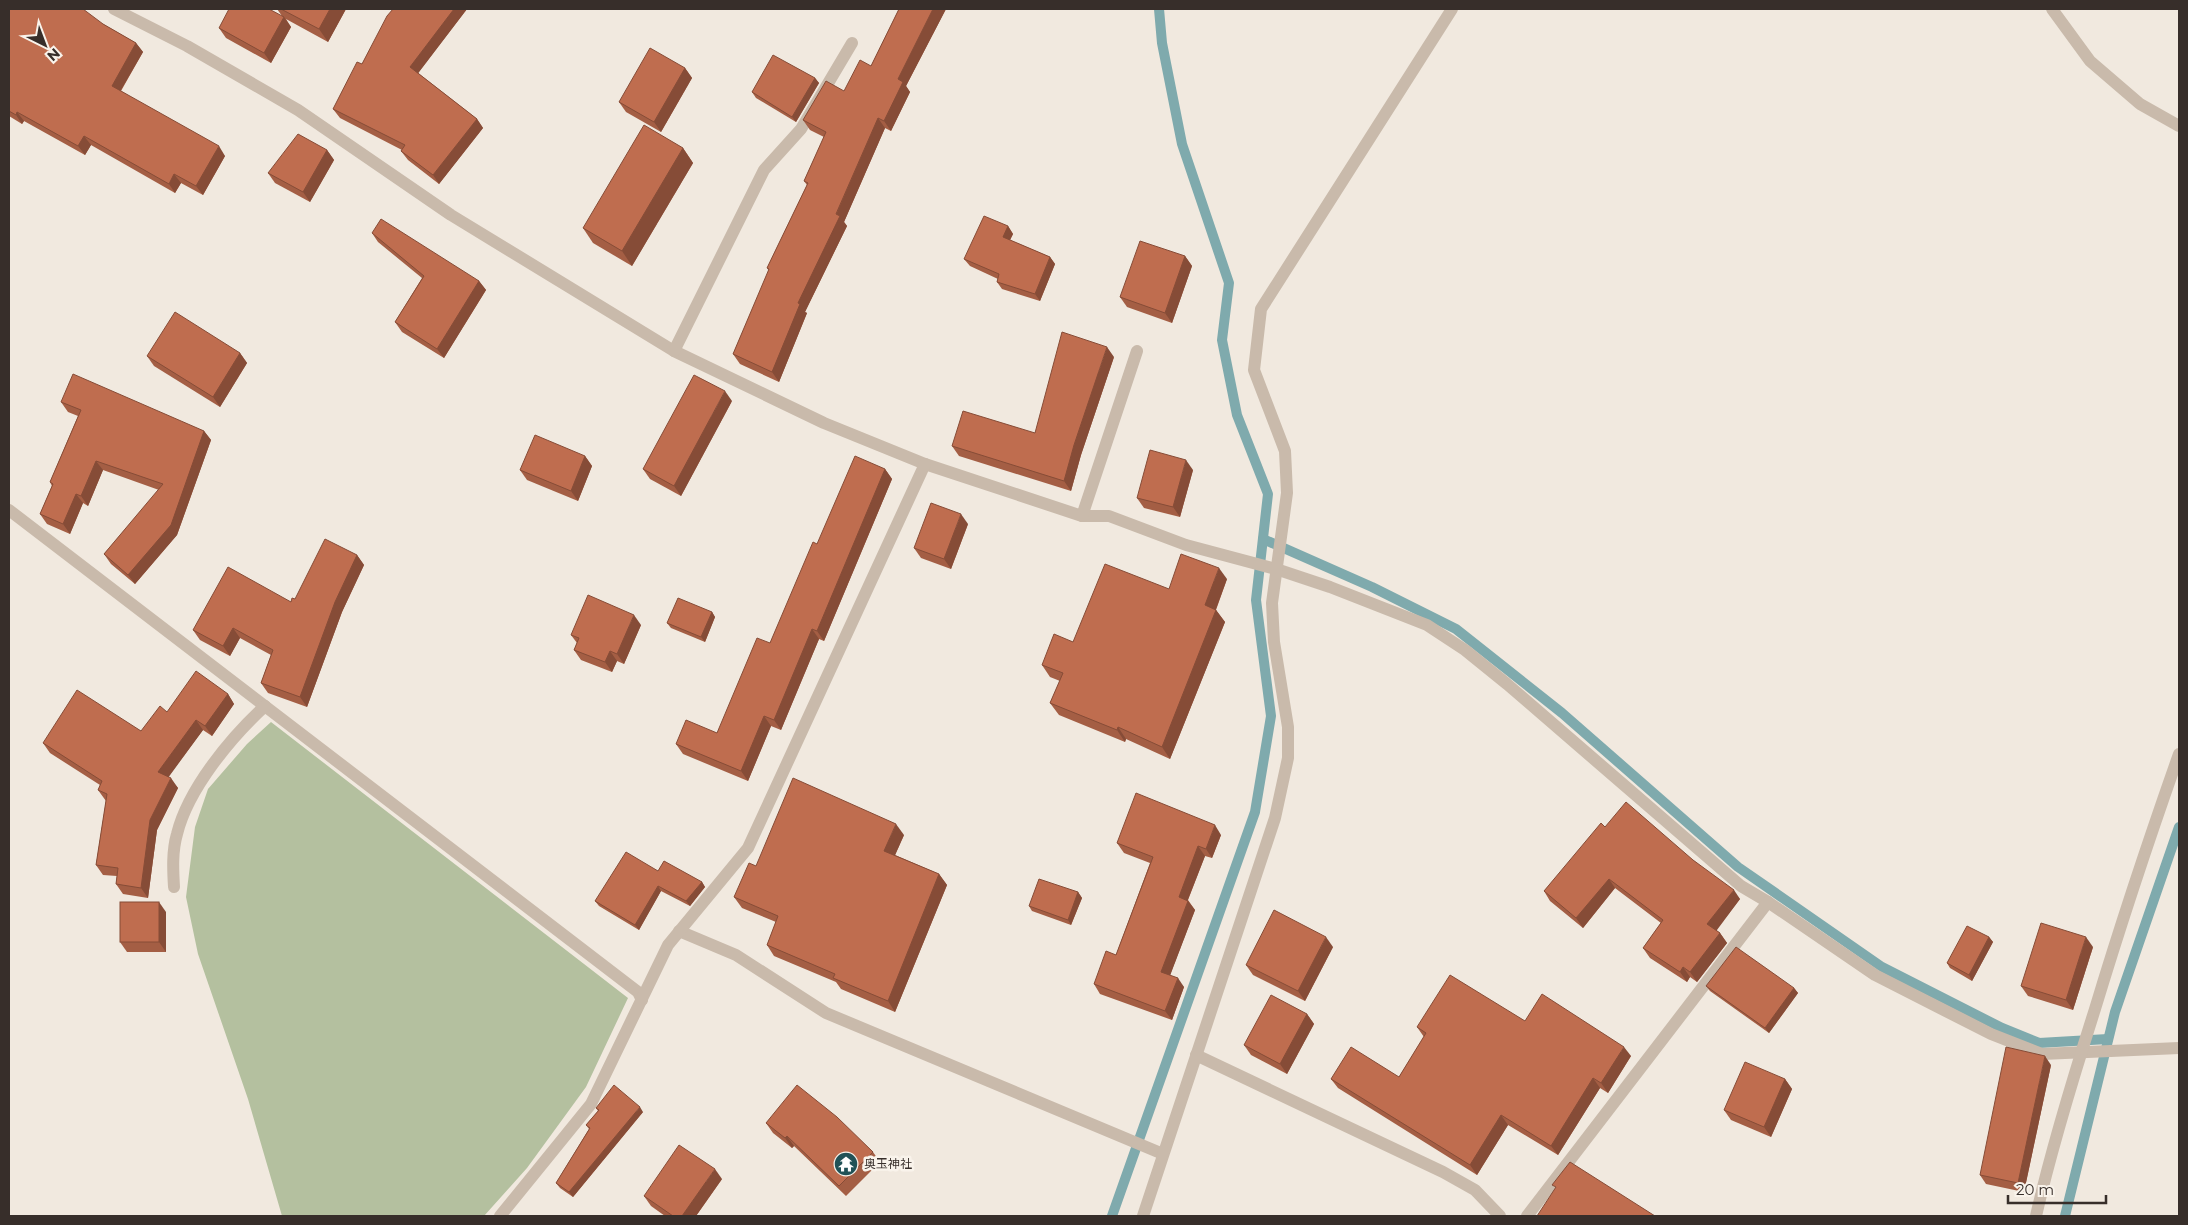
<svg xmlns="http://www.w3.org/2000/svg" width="2188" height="1225" font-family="Montserrat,'Noto Sans JP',sans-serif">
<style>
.green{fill:#b4c09f}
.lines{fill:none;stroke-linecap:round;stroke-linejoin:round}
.stream{stroke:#7faaad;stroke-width:10}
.minor{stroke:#c9baab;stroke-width:12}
.wall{fill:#a45e44}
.shaded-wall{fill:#864c37}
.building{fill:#bf6d4f;stroke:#864c37}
.labels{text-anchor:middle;stroke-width:5;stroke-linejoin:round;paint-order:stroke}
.poi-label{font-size:12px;fill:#372e2a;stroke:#f9f3eb;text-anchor:start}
</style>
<rect width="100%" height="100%" fill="#f1e9df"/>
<!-- green -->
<path class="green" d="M271,722L628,998L586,1087L527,1168L484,1216H282L248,1099L198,954L186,897L195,827L208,789L247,744Z"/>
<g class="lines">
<!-- stream -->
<g class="stream">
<path d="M1263,539L1372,587L1456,629L1562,713L1738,867L1882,967L2002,1028L2039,1043L2108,1039"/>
<path d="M1112,1216L1255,812L1271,716L1256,600L1268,494L1237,415L1222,340L1229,283L1182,144L1162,43L1159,9"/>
<path d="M2065,1216L2115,1012L2179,827"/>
</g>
<!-- minor -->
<g class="minor">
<path d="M114,9L187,46L298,110L451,215L674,351L824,423L925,464L1082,516H1109L1186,545L1276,569L1330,587L1427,625L1465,650L1507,684L1741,886L1768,902L1875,975L1991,1034L2042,1054L2179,1048"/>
<path d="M2052,9L2090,61L2140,104L2179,126"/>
<path d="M674,351L764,170L801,129L852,43"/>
<path d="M9,510L638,992L642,1000"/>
<path d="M1082,516L1137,351"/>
<path d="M174,887C173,870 172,851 177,834C188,789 231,737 265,706"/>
<path d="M679,931L736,955L826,1013L1163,1154"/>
<path d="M1196,1055L1443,1172L1475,1190L1500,1216"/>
<path d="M500,1216L591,1104L668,945L748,848L925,464"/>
<path d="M1143,1216L1275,818L1288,758V727L1274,642L1272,603L1287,493L1285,451L1254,370L1261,309L1452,9"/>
<path d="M1527,1216L1768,902"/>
<path d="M2036,1216C2052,1146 2073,1078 2095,1009C2121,923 2149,839 2179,754"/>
</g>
</g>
<!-- wall -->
<g class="wall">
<path d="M9,9L103,24L136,43L143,52L121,91L225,156L203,195L181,183L175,193L91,145L85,155L24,121L22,124L9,116Z"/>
<path d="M277,9H346L328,42L286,19L291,27L271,63L226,38L219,28L282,16Z"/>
<path d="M393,9H467L418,73L477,119L483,128L439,184L408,160L401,151L402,150L340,118L333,109L362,64Z"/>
<path d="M899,9H946L906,86L910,92L891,131L885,128L844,222L847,226L805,312L807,313L779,382L740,364L733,354L769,271L767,268L807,185L804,181L824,137L810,130L803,120L844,91L871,66Z"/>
<path d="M685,68L692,78L661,132L626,112L619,102Z"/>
<path d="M815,78L819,83L796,122L756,98L752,92Z"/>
<path d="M683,148L693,163L632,266L593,243L583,228Z"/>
<path d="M327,150L334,160L310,202L275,183L268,173Z"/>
<path d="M1008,226L1013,234L1010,240L1050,257L1055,264L1040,301L1002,289L997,282L998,279L970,266L964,259Z"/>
<path d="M372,233L479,281L486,290L444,358L402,332L395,322L422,278L378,242Z"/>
<path d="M1185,256L1192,266L1172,323L1127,307L1120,297Z"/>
<path d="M240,353L247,363L220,407L154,366L147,356Z"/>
<path d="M1114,357L1081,455L1071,491L959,456L952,446L1035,433Z"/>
<path d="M732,401L681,496L650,479L643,469Z"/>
<path d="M61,402L204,431L211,440L177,535L135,584L111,564L104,554L159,490L103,470L88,506L83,503L70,534L47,524L40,514L52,486L50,482L78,416L68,412Z"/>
<path d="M585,456L592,466L578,501L527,480L520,470Z"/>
<path d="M885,469L892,479L824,641L819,639L781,730L771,726L748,781L683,754L676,744L717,733L770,643L817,544Z"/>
<path d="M1193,470L1180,517L1144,508L1137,498Z"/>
<path d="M968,524L951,569L921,558L914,548Z"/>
<path d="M357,555L364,565L342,612L307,707L268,693L261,683L271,655L240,638L230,656L200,640L193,630L291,602Z"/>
<path d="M1227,579L1216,610L1225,622L1170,759L1126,739L1125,742L1059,715L1050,703L1060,681L1050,677L1042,665L1073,642L1169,589Z"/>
<path d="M712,612L715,617L705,642L671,628L667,623Z"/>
<path d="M641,625L624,664L617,661L612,672L581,660L574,650L577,643L571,635Z"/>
<path d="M228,694L234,704L212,736L203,730L168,777L178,788L157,830L148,898L123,894L116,884L117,876L103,875L96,865L106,801L98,790L100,785L50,753L43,743L141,731Z"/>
<path d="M1605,827L1693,860L1740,899L1716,930L1720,933L1727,943L1697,982L1690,977L1687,982L1650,958L1643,948L1661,923L1615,888L1583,928L1550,901L1544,891Z"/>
<path d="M904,835L895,855L939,874L947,885L895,1012L841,989L836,982L774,956L767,945L776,922L742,908L734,897L756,866Z"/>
<path d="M1221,835L1212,858L1205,856L1188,900L1195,910L1170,975L1184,987L1172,1020L1100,994L1094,984L1116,955L1150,863L1124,853L1117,843Z"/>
<path d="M658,871L702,882L705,887L690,906L661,891L639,930L599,906L595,901Z"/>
<path d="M1078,892L1082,898L1071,925L1032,911L1029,906Z"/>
<path d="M166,912V952H127L120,942Z"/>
<path d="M1989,937L1993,942L1972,981L1950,968L1947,963Z"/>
<path d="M1333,947L1305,1001L1253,975L1246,965Z"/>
<path d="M2093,947L2073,1010L2028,996L2021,986Z"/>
<path d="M1706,986L1794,988L1798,993L1769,1033L1710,991Z"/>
<path d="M1307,1014L1314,1024L1287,1074L1251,1055L1244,1045Z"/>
<path d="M1525,1021L1631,1056L1608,1093L1600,1088L1558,1155L1508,1125L1477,1175L1338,1088L1331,1079L1399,1077L1424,1037L1417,1027Z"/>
<path d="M2051,1065L2024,1192L1986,1184L1980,1175Z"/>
<path d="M1785,1079L1792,1089L1771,1137L1731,1120L1724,1110Z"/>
<path d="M596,1108L643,1112L573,1197L560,1188L556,1183L589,1129L586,1125L598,1111Z"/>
<path d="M766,1123L873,1152L880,1162L846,1196L794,1146L792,1148L773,1133Z"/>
<path d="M722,1179L696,1216H665L651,1206L644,1196Z"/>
</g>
<!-- shaded-wall -->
<g class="shaded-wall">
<path d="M330,9H346L328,42L319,29Z"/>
<path d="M454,9H467L416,76L410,67Z"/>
<path d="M933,9H946L906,86L910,92L891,131L884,121L898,79Z"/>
<path d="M284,17L291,27L271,63L264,53Z"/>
<path d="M136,43L143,52L118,95L112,86Z"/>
<path d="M685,68L692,78L661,132L654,122Z"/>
<path d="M815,78L819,83L796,122L792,117Z"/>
<path d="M17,112L24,121L22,124L16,115Z"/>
<path d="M878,118L885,128L844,222L847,226L805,312L807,313L779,382L772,372L798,303Z"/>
<path d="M477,119L483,128L439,184L433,175Z"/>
<path d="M84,136L91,145L85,155L78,146Z"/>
<path d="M219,146L225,156L203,195L196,186Z"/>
<path d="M683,148L693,163L632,266L622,251Z"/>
<path d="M327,150L334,160L310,202L303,192Z"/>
<path d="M174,174L181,183L175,193L169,184Z"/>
<path d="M1008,226L1013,234L1008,244L1003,237Z"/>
<path d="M1185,256L1192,266L1172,323L1165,313Z"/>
<path d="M1050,257L1055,264L1040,301L1035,294Z"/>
<path d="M479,281L486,290L444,358L437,349Z"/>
<path d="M1107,347L1114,357L1081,455L1071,491L1064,481L1074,445Z"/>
<path d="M240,353L247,363L220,407L213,397Z"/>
<path d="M725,391L732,401L681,496L674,486Z"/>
<path d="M204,431L211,440L177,535L135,584L128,575Z"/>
<path d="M585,456L592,466L578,501L571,491Z"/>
<path d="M1186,460L1193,470L1180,517L1173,507Z"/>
<path d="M96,461L103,470L88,506L81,496Z"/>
<path d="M885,469L892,479L824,641L817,631Z"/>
<path d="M76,494L83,503L70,534L63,524Z"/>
<path d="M961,514L968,524L951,569L944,559Z"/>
<path d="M357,555L364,565L342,612L307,707L300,697L335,602Z"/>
<path d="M1219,568L1227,579L1213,617L1205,605Z"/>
<path d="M1216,610L1225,622L1170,759L1162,747Z"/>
<path d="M712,612L715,617L705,642L701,637Z"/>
<path d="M634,615L641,625L624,664L617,654Z"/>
<path d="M233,628L240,638L230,656L223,646Z"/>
<path d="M812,629L819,639L781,730L774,720Z"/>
<path d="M610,651L617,661L612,672L605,662Z"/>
<path d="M228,694L234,704L212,736L205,726Z"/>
<path d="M764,716L771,726L748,781L741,771Z"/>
<path d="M196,720L203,730L165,782L158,772Z"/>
<path d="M1118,727L1126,739L1125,742L1117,730Z"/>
<path d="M171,778L178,788L157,830L148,898L141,888L150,820Z"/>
<path d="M896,824L904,835L892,862L884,851Z"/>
<path d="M1215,825L1221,835L1212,858L1206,849Z"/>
<path d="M1198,846L1205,856L1185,907L1179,897Z"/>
<path d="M939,874L947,885L895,1012L888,1001Z"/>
<path d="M1609,879L1615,888L1583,928L1576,918Z"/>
<path d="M702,882L705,887L690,906L686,901Z"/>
<path d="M658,886L661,891L639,930L635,925Z"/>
<path d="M1734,890L1740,899L1714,934L1707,924Z"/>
<path d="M1078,892L1082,898L1071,925L1068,920Z"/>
<path d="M1188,901L1195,910L1168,981L1161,972Z"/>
<path d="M159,902L166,912V952L159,942Z"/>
<path d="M1720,933L1727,943L1697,982L1690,972Z"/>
<path d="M1326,937L1333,947L1305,1001L1298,991Z"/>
<path d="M1989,937L1993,942L1972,981L1969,975Z"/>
<path d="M2086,937L2093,947L2073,1010L2066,1000Z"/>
<path d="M1683,967L1690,977L1687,982L1680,972Z"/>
<path d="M1178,978L1184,987L1172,1020L1165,1011Z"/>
<path d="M1794,988L1798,993L1769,1033L1765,1028Z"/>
<path d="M1307,1014L1314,1024L1287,1074L1280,1064Z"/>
<path d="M1624,1047L1631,1056L1608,1093L1601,1083Z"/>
<path d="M2045,1056L2051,1065L2024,1192L2018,1183Z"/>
<path d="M1593,1078L1600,1088L1558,1155L1551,1146Z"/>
<path d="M1785,1079L1792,1089L1771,1137L1764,1127Z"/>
<path d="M640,1107L643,1112L573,1197L569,1192Z"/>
<path d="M1501,1115L1508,1125L1477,1175L1470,1165Z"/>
<path d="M787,1136L794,1146L792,1148L785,1138Z"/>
<path d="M715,1169L722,1179L696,1216H682Z"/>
</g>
<!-- building -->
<g class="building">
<path d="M9,9H83L103,24L136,43L112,86L219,146L196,186L174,174L169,184L84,136L78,146L17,112L16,115L9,111Z"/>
<path d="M229,9H269L284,17L264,53L219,28Z"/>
<path d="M281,9H330L319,29Z"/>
<path d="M393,9H454L410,67L477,119L433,175L401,151L405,145L333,109L357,62L362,64L387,16Z"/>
<path d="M899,9H933L898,79L903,82L884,121L878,118L836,214L840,216L798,303L800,304L772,372L733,354L769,269L767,268L808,183L804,181L826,132L803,120L826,81L844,91L860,60L871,66Z"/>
<path d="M650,48L685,68L654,122L619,102Z"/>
<path d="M773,55L815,78L792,117L752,92Z"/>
<path d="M644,125L683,148L622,251L583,228Z"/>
<path d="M298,134L327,150L303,192L268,173Z"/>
<path d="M984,216L1008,226L1003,237L1050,257L1035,294L997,282L999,274L964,259Z"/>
<path d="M381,219L479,281L437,349L395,322L424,276L372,233Z"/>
<path d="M1140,241L1185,256L1165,313L1120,297Z"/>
<path d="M175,312L240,353L213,397L147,356Z"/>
<path d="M1062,332L1107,347L1074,445L1064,481L952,446L963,411L1035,433Z"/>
<path d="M73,374L204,431L171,525L128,575L104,554L163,484L96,461L81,496L76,494L63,524L40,514L53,484L50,482L81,410L61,402Z"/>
<path d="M694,375L725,391L674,486L643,469Z"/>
<path d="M535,435L585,456L571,491L520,470Z"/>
<path d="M1150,450L1186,460L1173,507L1137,498Z"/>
<path d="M855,456L885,469L817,631L812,629L774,720L764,716L741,771L676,744L686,720L717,733L757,638L770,643L813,542L817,544Z"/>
<path d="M931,503L961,514L944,559L914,548Z"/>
<path d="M325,539L357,555L335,602L300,697L261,683L273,650L233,628L223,646L193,630L228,567L291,602L292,598L295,599Z"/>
<path d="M1181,554L1219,568L1205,605L1216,610L1162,747L1118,727L1117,730L1050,703L1063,673L1042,665L1054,634L1073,642L1105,564L1169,589Z"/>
<path d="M588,595L634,615L617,654L610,651L605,662L574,650L579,638L571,635Z"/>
<path d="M678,598L712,612L701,637L667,623Z"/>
<path d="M196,671L228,694L205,726L196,720L158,772L171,778L150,820L141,888L116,884L118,868L96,865L107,794L98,790L102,781L43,743L77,690L141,731L160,706L167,712Z"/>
<path d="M793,778L896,824L884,851L939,874L888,1001L833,978L835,974L767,945L778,916L734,897L749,863L756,866Z"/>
<path d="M1136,793L1215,825L1206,849L1198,846L1179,897L1188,901L1161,972L1178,978L1165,1011L1094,984L1106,951L1116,955L1153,857L1117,843Z"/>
<path d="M1626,802L1693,860L1734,890L1707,924L1720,933L1690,972L1683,967L1680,972L1643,948L1663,920L1609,879L1576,918L1544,891L1601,823L1605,827Z"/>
<path d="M626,852L658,871L664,861L702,882L686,901L658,886L635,925L595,901Z"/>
<path d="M1039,879L1078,892L1068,920L1029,906Z"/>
<rect x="120" y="902" width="39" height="40"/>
<path d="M1274,910L1326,937L1298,991L1246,965Z"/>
<path d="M2041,923L2086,937L2066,1000L2021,986Z"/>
<path d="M1967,926L1989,937L1969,975L1947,963Z"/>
<path d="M1736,947L1794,988L1765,1028L1706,986Z"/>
<path d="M1450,975L1525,1021L1542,994L1624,1047L1601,1083L1593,1078L1551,1146L1501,1115L1470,1165L1331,1079L1351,1047L1399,1077L1426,1033L1417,1027Z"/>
<path d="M1271,995L1307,1014L1280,1064L1244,1045Z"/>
<path d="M2006,1047L2045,1056L2018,1183L1980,1175Z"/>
<path d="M1745,1062L1785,1079L1764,1127L1724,1110Z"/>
<path d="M614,1085L640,1107L569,1192L556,1183L590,1128L586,1125L599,1110L596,1108Z"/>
<path d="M797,1085L837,1117L873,1152L839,1186L787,1136L785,1138L766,1123Z"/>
<path d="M679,1145L715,1169L682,1216H673L644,1196Z"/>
<path d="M1570,1162L1655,1216H1537L1556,1187L1552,1185Z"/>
</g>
<!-- icons -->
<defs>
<g id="temple-disc" transform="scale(1.25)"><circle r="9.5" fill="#215257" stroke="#f9f3eb"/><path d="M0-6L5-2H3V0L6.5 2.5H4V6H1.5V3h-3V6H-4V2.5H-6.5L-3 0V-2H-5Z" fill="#fff"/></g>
</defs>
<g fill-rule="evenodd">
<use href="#temple-disc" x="846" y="1164"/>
</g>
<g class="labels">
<!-- poi labels -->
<g class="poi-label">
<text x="864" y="1168">奥玉神社</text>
</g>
</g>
<!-- border -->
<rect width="2188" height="1225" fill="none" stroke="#372e2a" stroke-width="20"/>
<!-- north arrow -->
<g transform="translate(45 45) rotate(138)" stroke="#f9f3eb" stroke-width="4" paint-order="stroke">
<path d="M0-4L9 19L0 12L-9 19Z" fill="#372e2a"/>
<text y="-8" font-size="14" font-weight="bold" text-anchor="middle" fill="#372e2a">N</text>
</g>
<!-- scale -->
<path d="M2008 1195v8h98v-8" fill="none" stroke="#372e2a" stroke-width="2.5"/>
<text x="2016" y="1195" font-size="15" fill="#372e2a" stroke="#f9f3eb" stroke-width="4" paint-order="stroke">20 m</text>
</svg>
